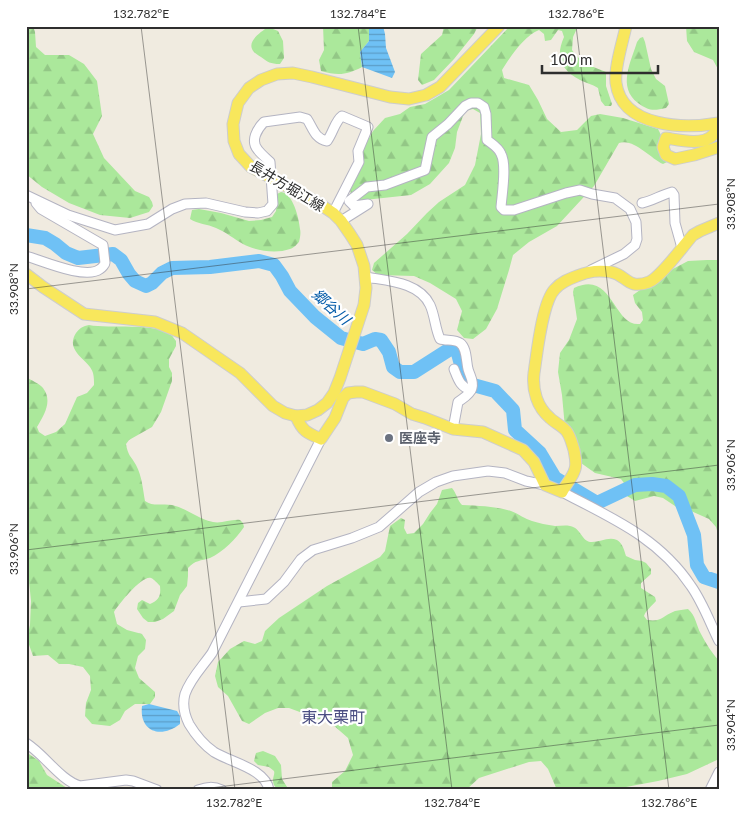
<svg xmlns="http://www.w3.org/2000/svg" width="745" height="816" font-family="Lato,'Noto Sans JP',sans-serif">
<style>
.forest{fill:url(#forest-firs)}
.water{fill:url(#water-rules)}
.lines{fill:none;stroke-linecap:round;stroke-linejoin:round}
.river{stroke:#6fc1f5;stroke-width:14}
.minor-casing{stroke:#b4b4c2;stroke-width:11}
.major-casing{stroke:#cdcdcd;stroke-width:13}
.minor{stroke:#fff;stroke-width:9}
.major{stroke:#f8e75c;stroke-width:11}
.ticks{fill:none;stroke:#2e2e2e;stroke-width:1;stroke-opacity:0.45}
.worship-dot{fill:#6b7280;stroke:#fff;stroke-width:2}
.labels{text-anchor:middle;stroke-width:4.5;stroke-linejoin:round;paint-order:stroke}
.street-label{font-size:14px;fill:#2e2e2e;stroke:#fff}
.worship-label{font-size:14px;font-weight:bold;fill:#5b616d;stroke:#fff;text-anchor:start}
.water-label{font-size:15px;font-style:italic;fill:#065da9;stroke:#fff}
.quarter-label{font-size:16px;fill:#4b4e82;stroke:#fff}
.neatline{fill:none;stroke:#2e2e2e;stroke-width:2}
.ticks-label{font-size:12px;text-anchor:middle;fill:#2e2e2e}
</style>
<defs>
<pattern id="forest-firs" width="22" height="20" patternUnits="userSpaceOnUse" patternTransform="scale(1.25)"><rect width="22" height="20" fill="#abe89b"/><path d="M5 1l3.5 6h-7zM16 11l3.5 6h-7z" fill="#93c786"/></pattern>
<pattern id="water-rules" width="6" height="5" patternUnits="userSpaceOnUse" patternTransform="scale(1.25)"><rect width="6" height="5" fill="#6fc1f5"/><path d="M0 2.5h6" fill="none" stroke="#5c9dc7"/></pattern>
</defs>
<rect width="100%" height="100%" fill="#f0ebe0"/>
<!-- forest -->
<g class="forest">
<path d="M26,26H33L35,32L36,47L45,55H69L84,64L97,81L102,116L93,134L104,158L135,191L149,197L152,202L153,206L149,212L130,218L100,215L69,203L42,187L26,174Z"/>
<path d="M323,26H369V41L360,52L362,67C347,75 338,76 321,71L319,60L324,50Z"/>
<path d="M444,26H478L474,34L454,59L434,80L422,85L418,80L421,54L442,35Z"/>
<path d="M510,26H578L573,37L572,50C583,65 590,65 606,72V86L612,104L611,106H605L601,101L598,88C592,84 586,83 580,80C561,70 555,57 564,37L562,31L558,30L551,40L545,41L544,34L539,30C525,35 510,57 502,70L504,78L529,85L538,100L547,119L561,132L577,130L591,116L600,114L623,118L658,129L662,137L667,162L663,164C650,158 634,138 619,143L594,186L557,226L529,242L513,255L509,270L497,309L486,329L473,339L464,338L457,330L462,311L456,299L430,283L414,276L378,275L372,270L374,263L407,234L427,213L439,202L465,185L475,165L481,134L480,113L473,109L465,111L457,132L455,148L449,163L430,184L411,195L355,201L351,194L350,190L362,165L361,152L373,131L385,118L400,114L410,107L425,104L449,90Z"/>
<path d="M686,26H719V71L713,60L694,52L687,41Z"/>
<path d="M268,27L278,31L283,41L284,58L280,64C270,64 268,62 261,57C258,55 256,54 254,52C245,42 261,32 268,27Z"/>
<path d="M643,37L645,42L651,69L656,79L665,86L669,104L666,108C653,111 649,111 638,103C617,87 631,62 637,42L640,38Z"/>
<path d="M281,192C293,193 299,218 300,229C301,233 300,238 299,242C297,244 294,248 290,249C276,254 256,251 243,244C234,239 226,232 216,228C207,224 198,224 190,219L192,210L199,209L221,213L249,221L261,220L272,217L276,211L277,194Z"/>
<path d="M707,260H719V538L716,527L709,519L691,511L678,508L663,498L654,496L635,501L627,496L624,483L621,479L595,473L581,463L566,439L562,395L558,372L560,353L569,340L577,319L573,292L574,288C613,269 613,327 640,324L643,320L642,312L635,303L633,295L640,290L653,286L671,270L688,261Z"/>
<path d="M89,325C110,329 155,322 171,335C173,336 174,339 176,341V346L169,359V367L172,373V381L161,412L152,427L129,440L126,444C128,456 131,456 136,465C142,476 143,490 145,501C153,507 163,503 172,505C186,508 198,519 213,522C221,524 231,519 240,520L243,523L244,527C236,539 223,552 210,558C201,561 195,560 188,568V576L187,586L180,595L174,611L163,619L155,622H148L143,618L137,609L138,603L142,600L150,604C159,600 161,596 160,586C158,584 154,579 151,578C142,575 119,604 114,612L117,624L127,630L142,634L146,640L145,649L138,656L135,668L139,678L155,692V697L150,704H135L125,711L120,720L110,726L92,724L85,716L86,703L91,690L90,676L83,667L69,664H59L48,655L33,656L27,639L30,625L31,601L29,581L26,576V377C31,380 40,384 43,388C53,401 44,415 37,427L39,432L45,436L56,432L65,424L77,397L87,393L94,385C94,381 94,377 93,373C90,360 64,352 76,333C80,328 83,326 89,325Z"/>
<path d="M452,488C457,494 457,500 462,505C479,506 495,506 511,511C519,514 525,519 532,521C539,523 547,525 555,526C560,526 565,525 570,526C581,528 581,540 590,542C599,543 608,536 617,540C623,544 624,550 626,556L635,560L642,561L646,563L651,569V574L641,583V588L655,597L656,601C652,606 646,610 644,616L647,620C663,622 662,616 675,611C679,610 683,610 688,609C696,616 696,625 701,634C706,644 712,653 719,661V759L687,774L658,781L610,790H557L548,769L541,761L529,762L479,778L466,790H332V782L345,771L353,755L348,738L332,724L289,708H278L265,713L249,724L242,721L228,696L218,687L215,676L218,662L230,649L244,641L255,644L262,641L265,631L279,618L327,586L380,557L385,551L390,526L401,518L405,520L404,528L407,534L414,533L423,524L430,513L437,504L442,490Z"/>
<path d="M263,751L275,756L281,765L282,779L289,790C282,790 273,790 273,780C273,777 275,774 274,771L269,767L258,765L254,761L256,753Z"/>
<path d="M26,752L39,761L47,775L70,790H26Z"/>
</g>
<!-- water -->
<g class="water">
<path d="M369,26H383L385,34L386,48L395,72L392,78L362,67L360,52L369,41Z"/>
<path d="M149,704L177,711L180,716V724C161,739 139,732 142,706Z"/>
</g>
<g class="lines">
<!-- river -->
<path class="river" d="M26,235L45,238L55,244L66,253L78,258L113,254L121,260L129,274L135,281L146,286L152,283L162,273L172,268L210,267L259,261L274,265L282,276L290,291L315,317L341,338L363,344L375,339L381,340L389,352L393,367L400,372H414L450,349L457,350L466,383L495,391L513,410L515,430L540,453L555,478L597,503L635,485L652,484L666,486L679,496L694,535L697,565L704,577L719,582"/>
<!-- minor casing -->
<g class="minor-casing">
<g id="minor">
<path d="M26,195L68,215L115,230L148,224L172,209L185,204L206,203L245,212L258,213L267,211L273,204L270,162C266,158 261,154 258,150C250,141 257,129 264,122L300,117L307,119C313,128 315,139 327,141C333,133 335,121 342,116L368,127L358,151L359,162L333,213"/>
<path d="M642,203C652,201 661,195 672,192L674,195L675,223L682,248"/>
<path d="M341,221L368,204L354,206L349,201L367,187L385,185L425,170L432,137L448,124L465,106L471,103H478L484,107L486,114L487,140C492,144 499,148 501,154C507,165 502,194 501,207L504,210H514L566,193L580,190L592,194L615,198L630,209L636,222L637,239L635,245L624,254L591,270"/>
<path d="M26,256C43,261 86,280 100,269C102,268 105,264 105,263L103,245L41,209L36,203"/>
<path d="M366,277C388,281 419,282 430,305C435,316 435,328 440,339C446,341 455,339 460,343C467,348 466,361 468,369C470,376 474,381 472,388C470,395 463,398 458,402L453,429"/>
<path d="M454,369C458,379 460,387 471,390"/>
<path d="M562,492C612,518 659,538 691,586C703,603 710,623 719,641"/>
<path d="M239,602L266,599L284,582L301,559L313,550L352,538L379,527L419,492L436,482L453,476L488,471L505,473L526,481L545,485"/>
<path d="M26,743C45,755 60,780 80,786L126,780L133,781L157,790"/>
<path d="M198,790C207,787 213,786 222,790"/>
<path d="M269,790C266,769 230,762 214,752C204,745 195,734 189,724C184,714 182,705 185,694C190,679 203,666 212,653L321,439"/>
<path d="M710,790L719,772"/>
</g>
</g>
<!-- major casing -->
<g class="major-casing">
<g id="major">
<path d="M626,26C623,41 614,68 616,83C622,128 685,129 719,123"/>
<path d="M718,124C717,127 716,132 713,135C703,146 679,140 666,138L663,147L666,155L675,159L694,155L719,147"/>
<path d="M26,274L43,287L84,314L155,322L182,333L240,373L273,406L285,413L296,416L307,415L318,410L327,403L334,393L340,378L364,305L366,288L364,266L357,245L350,234L341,221L333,213L318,203L251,167L239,154L234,141L233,124L238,103L249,88L261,80L277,74L293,73L312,77L390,97L409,99L426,95L440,87L499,26"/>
<path d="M296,416C302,431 307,433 321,439L335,418L343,398L348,393L356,392H363L395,404L412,414L425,418L453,429L483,432L523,450L534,462L545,485L562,492C566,484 573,477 575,469C577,463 575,456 574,450C572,444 571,438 567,432C563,426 555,423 550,418C537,407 532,390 534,373C537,354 542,302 555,289C561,282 569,279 577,276C589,271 598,270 611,272C627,275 627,290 649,282C661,277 683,246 693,235L700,231L719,223"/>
</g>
</g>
<!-- minor -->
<use href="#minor" class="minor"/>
<!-- major -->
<use href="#major" class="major"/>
</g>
<!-- ticks -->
<path class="ticks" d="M141,26L235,790M358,26L452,790M576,26L669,790M26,28L42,26M26,289L719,204M26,550L719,465M194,790L719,725"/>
<!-- markers -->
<circle class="worship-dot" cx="389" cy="438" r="5"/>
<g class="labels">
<!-- street labels -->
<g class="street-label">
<text transform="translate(287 186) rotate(31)" y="5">長井方堀江線</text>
</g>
<!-- worship labels -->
<g class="worship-label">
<text x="399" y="443">医座寺</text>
</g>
<!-- water labels -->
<g class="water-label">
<text transform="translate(331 307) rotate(42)" y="5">郷谷川</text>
</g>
<!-- quarter labels -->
<g class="quarter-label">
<text x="333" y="723">東大栗町</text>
</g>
</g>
<!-- border -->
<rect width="745" height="816" fill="none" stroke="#ffffff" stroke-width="55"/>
<!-- scale -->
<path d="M542 65v8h116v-8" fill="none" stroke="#2e2e2e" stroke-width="2.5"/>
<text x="550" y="65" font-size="15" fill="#2e2e2e" stroke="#ffffff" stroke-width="4" paint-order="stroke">100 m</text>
<rect x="28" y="28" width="690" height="760" class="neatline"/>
<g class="ticks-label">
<text x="141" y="18">132.782°E</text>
<text x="358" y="18">132.784°E</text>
<text x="576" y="18">132.786°E</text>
<text transform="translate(731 204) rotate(-90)" y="4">33.908°N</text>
<text transform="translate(14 289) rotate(-90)" y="4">33.908°N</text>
<text transform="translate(731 465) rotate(-90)" y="4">33.906°N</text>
<text transform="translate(14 549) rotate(-90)" y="4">33.906°N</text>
<text transform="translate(731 725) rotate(-90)" y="4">33.904°N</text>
<text x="234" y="807">132.782°E</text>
<text x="452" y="807">132.784°E</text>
<text x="669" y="807">132.786°E</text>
</g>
</svg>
